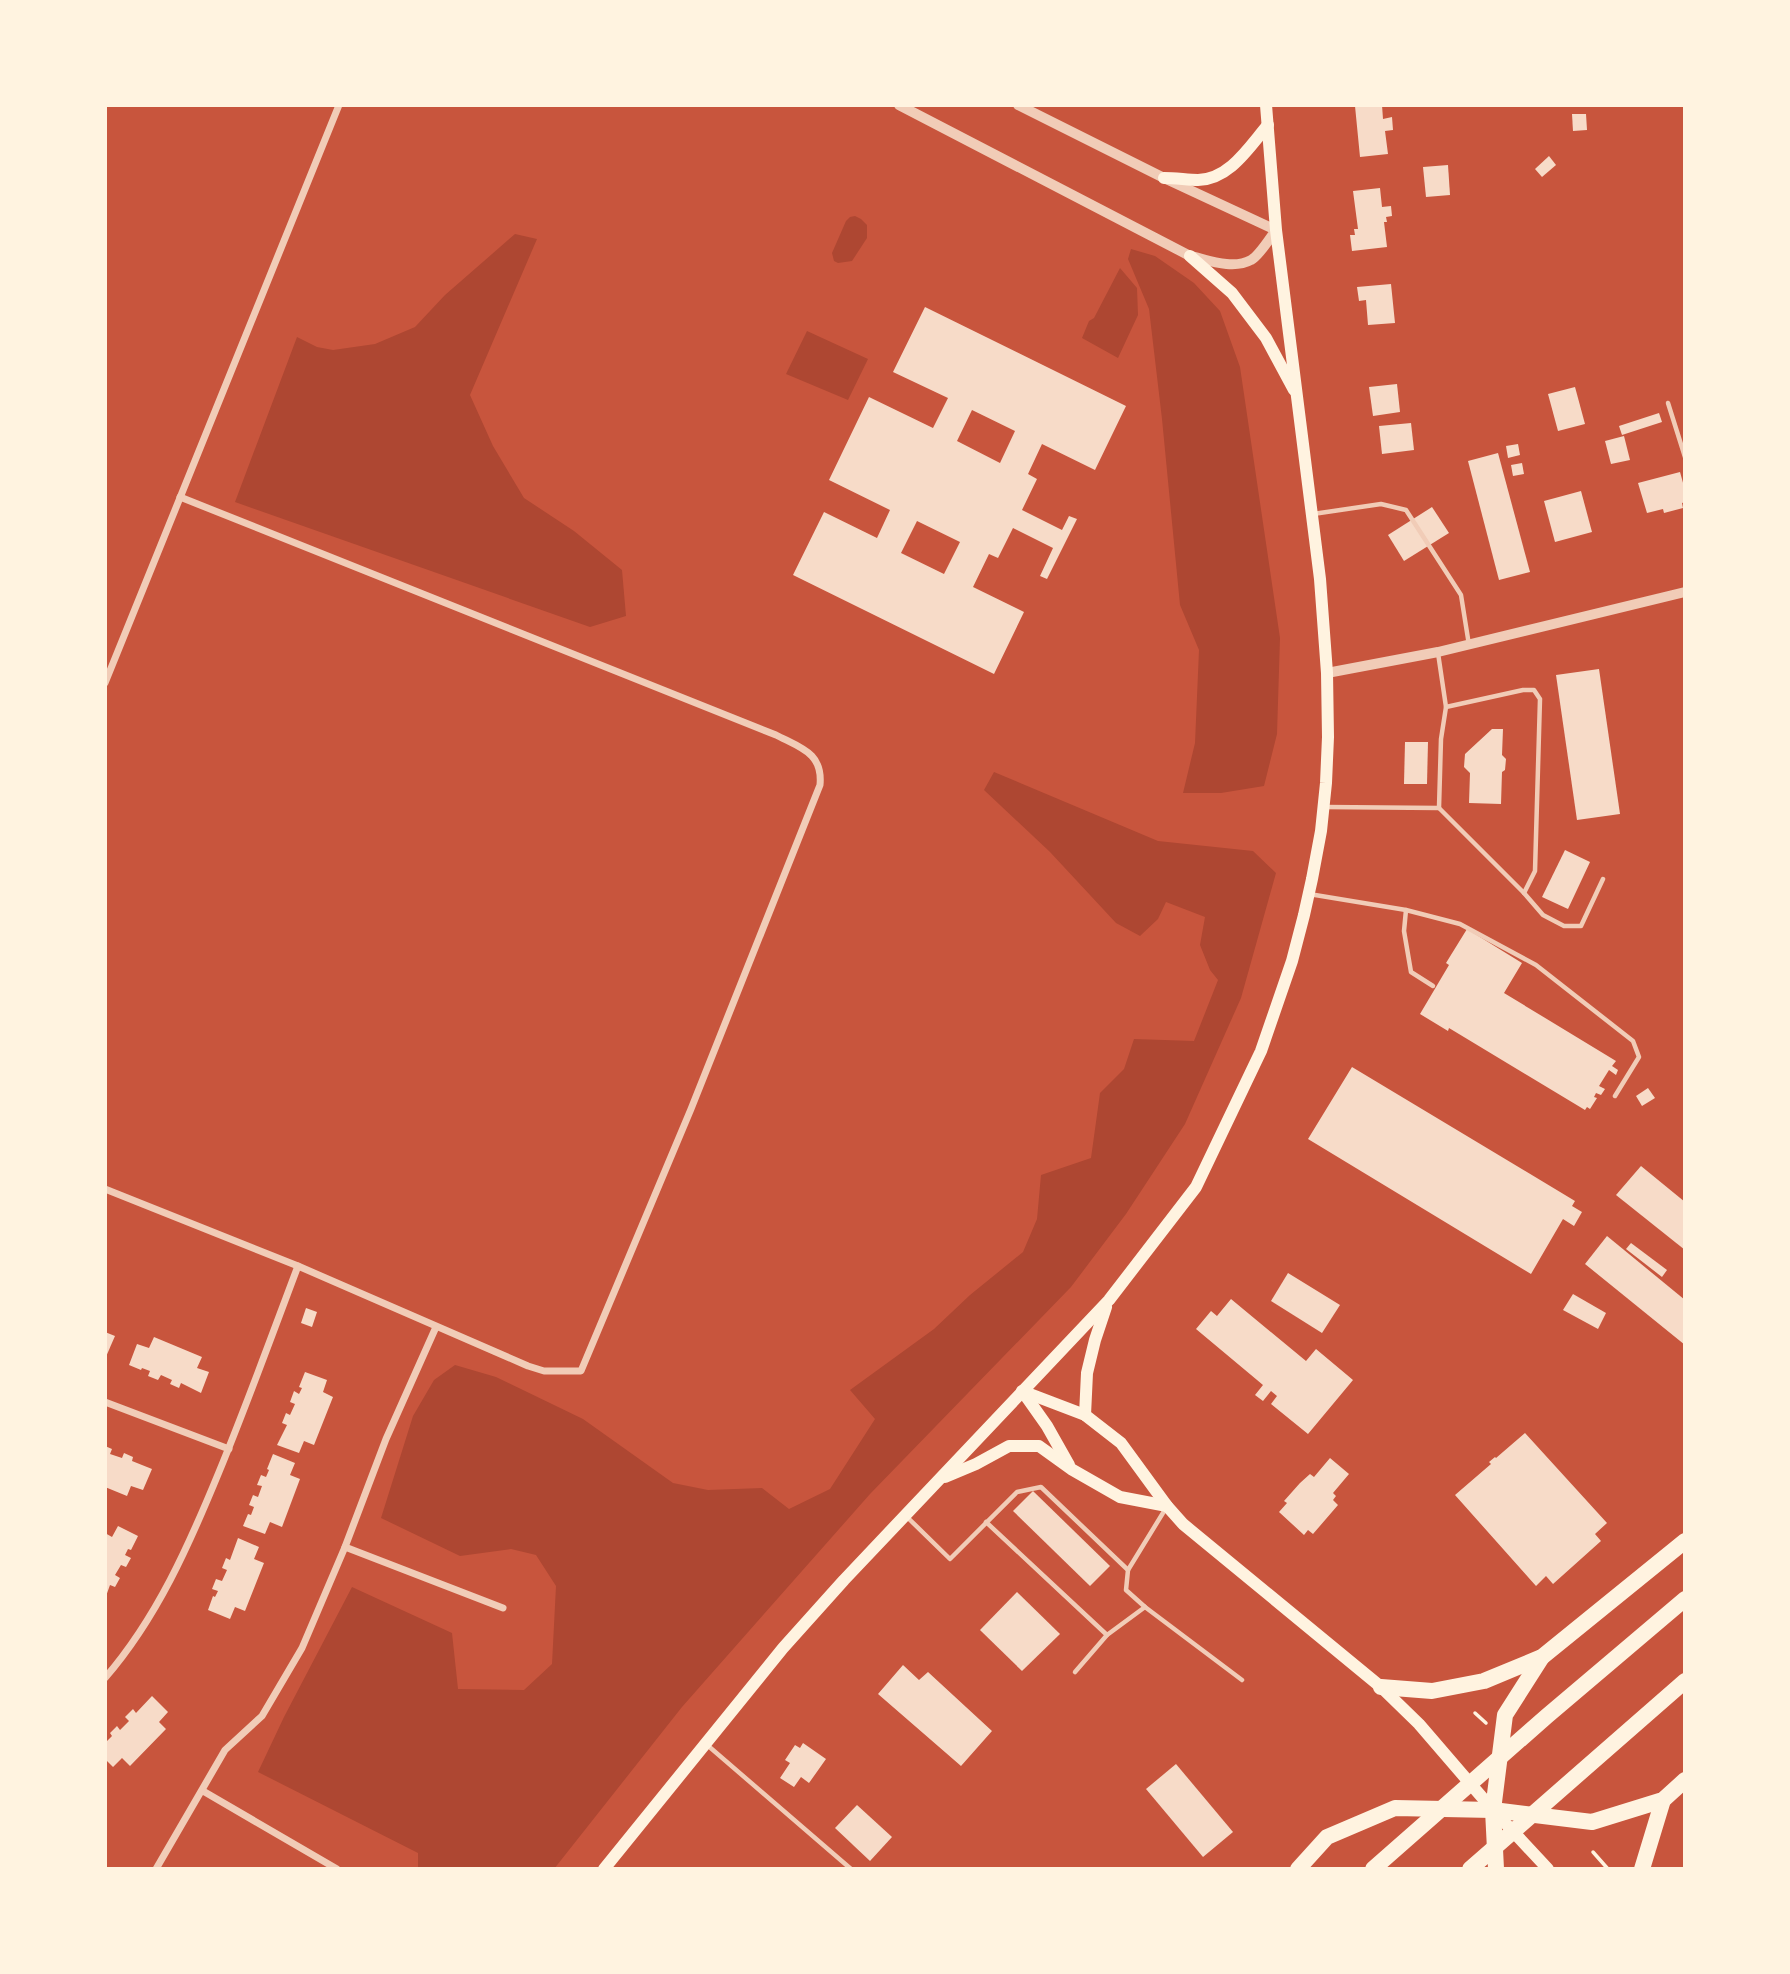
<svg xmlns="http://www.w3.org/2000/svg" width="1790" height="1974" font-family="Spectral,serif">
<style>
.green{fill:#ae4732}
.building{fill:#f7dbc8;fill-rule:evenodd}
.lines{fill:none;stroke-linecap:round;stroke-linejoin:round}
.path{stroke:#fff3e0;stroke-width:3.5}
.service{stroke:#f1ccb7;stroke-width:4.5}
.minor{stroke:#f1ccb7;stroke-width:7}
.tertiary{stroke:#f1ccb7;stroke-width:10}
.secondary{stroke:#fff3e0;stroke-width:12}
.motorway{stroke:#fff3e0;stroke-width:16}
</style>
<rect width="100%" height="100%" fill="#c8553d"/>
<!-- green -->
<g class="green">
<path d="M855,216L861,219L867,225V238L852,261L838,263L834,261L832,253L846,221L850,217Z"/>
<path d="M515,234L537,239L470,395L493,446L524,498L574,531L622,570L626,616L590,627L235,502L297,337L317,347L333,350L375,344L415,327L445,295Z"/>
<path d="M1131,249L1155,256L1194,283L1220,311L1240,367L1280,638L1277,734L1264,786L1221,793H1183L1195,743L1199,650L1180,605L1162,419L1149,309L1128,259Z"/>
<path d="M1120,268L1137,288L1138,315L1118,358L1082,338L1089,321L1094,318Z"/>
<path d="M807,331L868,359L848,400L786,374Z"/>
<path d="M994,772L1158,841L1253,851L1276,873L1241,998L1185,1124L1126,1214L1071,1287L870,1494L682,1707L554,1869H418V1853L258,1772L284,1717L352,1587L452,1633L458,1689L524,1690L552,1664L556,1586L536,1555L511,1549L460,1556L381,1518L413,1416L434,1380L455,1365L496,1377L583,1419L673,1483L708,1490L762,1488L789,1509L830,1489L875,1419L850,1390L934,1329L970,1295L1023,1252L1037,1219L1041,1175L1091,1158L1100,1093L1124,1069L1134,1039L1194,1041L1218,980L1210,970L1200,945L1205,917L1166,902L1158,919L1140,936L1116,923L1050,852L984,790Z"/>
</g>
<!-- building -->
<g class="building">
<path d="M1366,105H1382L1383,119L1392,117L1393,130L1385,131L1388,154L1360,157L1355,106Z"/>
<path d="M1572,114H1586L1587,130L1573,131Z"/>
<path d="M1549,156L1556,165L1542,177L1535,169Z"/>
<path d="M1448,165L1450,195L1426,197L1423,167Z"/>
<path d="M1380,188L1382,207L1391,206L1392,216L1386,217L1387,222H1384L1387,247L1352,251L1350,235H1355L1354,229H1358L1353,191Z"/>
<path d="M1391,284L1395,323L1368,325L1366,300L1359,301L1357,287Z"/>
<path d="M925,307L1126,406L1095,470L1042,444L1028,474L1037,479L1022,510L1062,530L1069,516L1077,519L1047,579L1040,576L1053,548L1013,528L998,558L989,554L973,587L1024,612L994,674L793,575L824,512L877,538L890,510L829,480L869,397L933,428L948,398L893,372ZM972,410L1015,431L1000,463L957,441ZM917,521L960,542L944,574L901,553Z"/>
<path d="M1397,384L1400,412L1373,416L1369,387Z"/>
<path d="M1575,387L1585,424L1558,431L1548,394Z"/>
<path d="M1659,413L1662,422L1622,435L1619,426Z"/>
<path d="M1411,423L1414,450L1382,454L1379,426Z"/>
<path d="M1624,436L1630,460L1611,464L1605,441Z"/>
<path d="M1518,444L1520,455L1508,458L1506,446Z"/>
<path d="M1498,453L1530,572L1499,580L1468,461Z"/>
<path d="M1522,463L1524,474L1513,476L1511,465Z"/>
<path d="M1680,472L1685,490V502L1682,503L1683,508L1664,513L1663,509L1647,513L1638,483Z"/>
<path d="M1581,491L1592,532L1555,542L1544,501Z"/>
<path d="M1432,507L1449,533L1404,561L1388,535Z"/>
<path d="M1599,669L1620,814L1577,820L1556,675Z"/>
<path d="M1492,729H1503L1502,755L1506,759L1505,770L1502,772L1501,804L1469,803L1470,773L1464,767L1465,754Z"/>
<path d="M1405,742H1428L1427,784H1404Z"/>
<path d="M1565,850L1590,862L1568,909L1542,897Z"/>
<path d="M1467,929L1522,963L1504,993L1616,1061L1612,1066L1618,1070L1616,1075L1609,1070L1599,1086L1605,1089L1601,1095L1596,1093L1594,1097L1597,1098L1590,1109L1587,1107L1585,1110L1449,1028L1448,1031L1420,1014L1449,965L1446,963Z"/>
<path d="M1352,1067L1575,1201L1572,1206L1582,1212L1574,1226L1563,1219L1531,1274L1308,1139Z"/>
<path d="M1648,1088L1655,1098L1642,1106L1636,1096Z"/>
<path d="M1641,1166L1685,1202V1250L1616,1195Z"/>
<path d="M1607,1236L1685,1300V1345L1585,1264Z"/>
<path d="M1631,1243L1667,1270L1662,1277L1626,1249Z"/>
<path d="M1288,1273L1340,1305L1322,1333L1271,1301Z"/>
<path d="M1573,1294L1606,1313L1598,1329L1563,1310Z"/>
<path d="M1231,1299L1306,1361L1316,1349L1353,1380L1308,1434L1271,1404L1277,1396L1271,1391L1263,1401L1255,1395L1263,1385L1196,1329L1211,1311L1217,1316Z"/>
<path d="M306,1308L317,1312L312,1327L301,1323Z"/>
<path d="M105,1332L115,1336L105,1359Z"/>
<path d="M154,1337L202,1357L197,1368L209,1372L201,1393L181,1383L179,1388L170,1384L172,1380L161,1375L158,1380L148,1376L150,1371L142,1368L141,1370L129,1365L137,1344L149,1348Z"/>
<path d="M305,1372L327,1380L323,1392L333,1397L314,1445L304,1441L299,1453L277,1445L287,1425L282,1423L286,1413L290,1415L295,1404L290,1402L294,1391L299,1394L302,1388L299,1387Z"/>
<path d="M1525,1433L1607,1523L1595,1534L1601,1541L1553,1584L1546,1576L1536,1586L1455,1495L1491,1464L1489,1462L1495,1457L1496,1458Z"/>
<path d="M105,1446L112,1449L110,1454L122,1458L124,1453L133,1457L132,1461L152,1469L143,1490L131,1486L127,1496L105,1487Z"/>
<path d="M273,1454L295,1463L290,1475L300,1479L282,1527L270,1522L265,1534L243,1526L248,1514L251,1515L254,1507L249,1505L253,1495L258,1497L262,1486L257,1485L261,1475L266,1477L269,1470L267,1469Z"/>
<path d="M1330,1458L1349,1474L1333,1493L1336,1496L1333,1500L1338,1505L1313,1534L1308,1530L1304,1535L1279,1512L1287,1503L1284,1501L1300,1483L1310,1474L1314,1477Z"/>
<path d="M1033,1491L1110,1566L1090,1586L1013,1511Z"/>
<path d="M118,1526L138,1536L131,1550L128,1549L125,1555L131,1558L126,1567L121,1565L115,1575L120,1578L115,1587L110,1585L105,1599V1533L112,1537Z"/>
<path d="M238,1538L259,1547L254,1559L264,1563L245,1611L235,1607L230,1619L208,1610L213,1596L215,1597L218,1591L212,1589L216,1579L222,1581L227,1570L222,1568L226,1558L230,1560Z"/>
<path d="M1017,1592L1060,1634L1022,1671L980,1630Z"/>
<path d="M903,1665L919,1680L928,1672L992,1731L961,1766L878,1694Z"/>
<path d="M152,1696L168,1712L159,1722L166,1729L130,1766L122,1758L113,1767L105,1759V1743L112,1736L110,1733L117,1726L120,1730L129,1721L125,1717L133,1709L136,1713Z"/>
<path d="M803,1743L826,1759L809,1783L801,1777L794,1787L780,1778L790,1763L785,1760L795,1745L800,1748Z"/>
<path d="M1176,1764L1233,1832L1203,1857L1146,1789Z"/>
<path d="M857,1805L892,1837L870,1861L835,1828Z"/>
</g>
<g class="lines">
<!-- path -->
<g class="path">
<path d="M1475,1713L1486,1723"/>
<path d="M1593,1852L1608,1869"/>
</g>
<!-- service -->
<g class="service">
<path d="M1668,403L1685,457"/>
<path d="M1313,514L1381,504L1406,510L1461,595L1469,645"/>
<path d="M1438,653L1446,707L1523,690H1534L1540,699L1535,871L1524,893"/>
<path d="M1325,807L1439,808L1441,739L1446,707"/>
<path d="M1439,808L1524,893L1543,915L1564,926H1581L1603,879"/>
<path d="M1309,894L1406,910L1460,924L1536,965L1633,1041L1639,1057L1615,1096"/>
<path d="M1406,910L1404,931L1411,972L1433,986"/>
<path d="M906,1516L950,1559L1017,1492L1041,1487L1128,1570L1126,1590L1145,1607L1242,1680"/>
<path d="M986,1522L1107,1635L1145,1607"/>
<path d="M1128,1570L1166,1508"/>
<path d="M1075,1672L1107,1635"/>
<path d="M706,1744L851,1869"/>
</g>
<!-- minor -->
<g class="minor">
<path d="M105,683L339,105"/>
<path d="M105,1189L298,1266L528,1366L544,1371H581L691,1109L820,785C823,753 801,748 776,735L180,497"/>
<path d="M105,1402L229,1449"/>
<path d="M345,1547L503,1608"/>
<path d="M105,1678C157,1618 189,1545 219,1472C247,1404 272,1335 298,1266"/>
<path d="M203,1791L337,1869"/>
<path d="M156,1869L225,1750L262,1716L302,1648L345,1547L386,1439L436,1327"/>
</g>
<!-- tertiary -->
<g class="tertiary">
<path d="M899,105L1190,256C1208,260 1233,270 1251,260C1259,256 1270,238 1276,230L1164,178L1018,105"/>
<path d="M1327,673L1438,652L1685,592"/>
</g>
<!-- secondary -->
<g class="secondary">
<path d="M1164,178C1176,178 1188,180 1198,180C1230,179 1249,147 1268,125"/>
<path d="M1190,256L1232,293L1266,338L1294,390"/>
<path d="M1022,1391L1085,1415L1121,1443L1167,1506L1183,1524L1381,1687L1419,1724L1493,1810L1548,1869"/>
<path d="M1023,1392L1047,1426L1069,1465"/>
<path d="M1085,1415L1087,1373L1095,1340L1106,1307"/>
<path d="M945,1477L976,1464L1009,1446H1039L1071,1469L1120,1497L1167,1506"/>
<path d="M604,1869L783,1648L844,1580L1109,1300L1196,1187L1261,1051L1292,961L1304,915L1312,879L1321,831L1326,783L1328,737L1327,673L1320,579L1276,230L1266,105"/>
</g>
<!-- motorway -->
<g class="motorway">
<path d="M1381,1687L1432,1691L1484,1681L1542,1657L1685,1541"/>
<path d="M1298,1869L1327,1837L1395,1808L1493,1810L1592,1822L1663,1800L1685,1780"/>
<path d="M1373,1869L1547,1716L1685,1599"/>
<path d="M1470,1869L1685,1681"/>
<path d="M1496,1869L1493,1810L1505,1715L1542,1657"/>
<path d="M1642,1869L1663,1800"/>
</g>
</g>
<!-- border -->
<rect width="1790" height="1974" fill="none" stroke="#fff3e0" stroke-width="214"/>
</svg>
